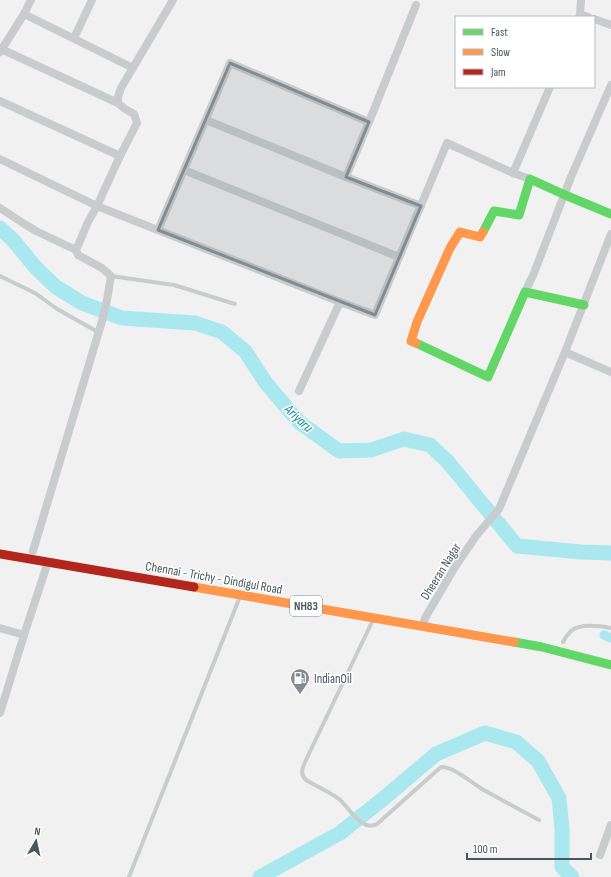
<svg xmlns="http://www.w3.org/2000/svg" width="611" height="877" font-family="'Sofia Sans Condensed',sans-serif">
<style>
.lines{fill:none;stroke-linecap:round;stroke-linejoin:round}
.canal{stroke:#aae8ef;stroke-width:9}
.river{stroke:#aae8ef;stroke-width:15}
.lane{stroke:#c9cccd;stroke-width:4}
.street{stroke:#c9cccd;stroke-width:8}
.fast{stroke:#63d668;stroke-width:9}
.slow{stroke:#ff974d;stroke-width:9}
.jam{stroke:#b3261e;stroke-width:9}
.marked{fill:#848c91;fill-opacity:0.2;stroke:#848c91;stroke-width:3;stroke-linejoin:round}
.labels{text-anchor:middle;stroke-width:3;stroke-linejoin:round;paint-order:stroke}
.shield{fill:#fff;stroke:#7f898e;stroke-width:1}
.shield-label{font-size:12px;font-weight:bold;fill:#48565e}
.street-label{font-size:13px;fill:#48565e;stroke:#fff}
.poi-label{font-size:13px;fill:#48565e;stroke:#fff;text-anchor:start}
.water-label{font-size:14px;font-style:italic;fill:#0b8390;stroke:#fff}
</style>
<rect width="100%" height="100%" fill="#f2f1f1"/>
<g class="lines">
<!-- canal -->
<path class="canal" d="M604,635L611,638"/>
<!-- river -->
<g class="river">
<path d="M0,228L13,240L36,268L56,287L82,303L122,318L195,323L222,332L245,351L266,383L299,422L339,451L371,450L404,439L430,445L448,462L517,546L581,552L611,553"/>
<path d="M260,877L340,833L383,799L436,754L485,733L516,742L538,761L559,798L562,828V867L572,877"/>
</g>
<!-- lane -->
<g class="lane">
<path d="M0,276L35,293L57,309L98,332"/>
<path d="M111,276L174,285L235,304"/>
<path d="M372,622L305,762C302,769 300,774 306,780C316,786 330,792 339,799C348,806 362,833 377,824L441,767C455,767 470,782 482,789C500,799 520,810 539,820"/>
<path d="M563,642C565,638 568,634 571,631C580,623 600,626 611,628"/>
<path d="M129,877L239,599"/>
</g>
<!-- street -->
<g class="street">
<path d="M173,0L121,88L118,97V103L125,109L134,114L137,123L120,156L97,206L340,302"/>
<path d="M24,14L31,0"/>
<path d="M580,14L581,0"/>
<path d="M579,17L580,14L588,17"/>
<path d="M594,19L611,25"/>
<path d="M74,38L92,0"/>
<path d="M1,49L118,103"/>
<path d="M0,52L24,14L133,68"/>
<path d="M0,101L120,156"/>
<path d="M206,120L346,177"/>
<path d="M369,122L416,5"/>
<path d="M0,159L97,206L88,222L76,250L78,255L102,268L111,276L107,300L102,321L33,551"/>
<path d="M184,170L399,257"/>
<path d="M530,179L513,173L550,87"/>
<path d="M0,208L23,223L36,231L76,250"/>
<path d="M158,230L230,63L369,122L346,177L421,206"/>
<path d="M525,292L534,273L571,177L611,85"/>
<path d="M565,352L611,372"/>
<path d="M299,391L340,302L375,315L447,143L513,173"/>
<path d="M423,626L425,618L455,567L476,536L499,509L565,352L611,234"/>
<path d="M0,628L24,635"/>
<path d="M0,713L24,635L48,562"/>
<path d="M600,855L611,825"/>
</g>
<!-- fast -->
<g class="fast">
<path d="M483,232L494,211L519,215L530,179L565,195L611,214"/>
<path d="M416,343L488,377L525,292L584,305"/>
<path d="M514,642L542,647L611,665"/>
</g>
<!-- slow -->
<g class="slow">
<path d="M416,343L411,341L417,322L450,248L460,232L480,237L483,232"/>
<path d="M194,587L514,642"/>
</g>
<!-- jam -->
<path class="jam" d="M0,554L194,587"/>
</g>
<!-- marked area -->
<path class="marked" d="M230,63L369,122L346,177L421,206L375,315L158,230Z"/>
<!-- icons -->
<defs>
<g id="fuel-pin" transform="scale(1)"><path d="M0 17L-7.5 6A9.5 9.5 0 1 1 7.5 6Z" fill="#848c91" stroke="#fff"/><path d="M-5.5-6h7V0h2V4h1.3V-2.5L3-4.5l.8-.8L6-3V5H2.5V1h-1V6h-7ZM-4.2-4.7v3.2H.2V-4.7Z" fill="#fff"/></g>
</defs>
<g fill-rule="evenodd">
<use href="#fuel-pin" x="300" y="678"/>
</g>
<g class="labels">
<!-- shield labels -->
<rect class="shield" x="290" y="596" width="32" height="20" rx="3"/>
<g class="shield-label">
<text x="306" y="610">NH83</text>
</g>
<!-- street labels -->
<g class="street-label">
<text transform="translate(440 571) rotate(-58)" y="5">Dheeran Nagar</text>
<text transform="translate(214 577) rotate(10)" y="5">Chennai - Trichy - Dindigul Road</text>
</g>
<!-- poi labels -->
<g class="poi-label">
<text x="314" y="683">IndianOil</text>
</g>
<!-- water labels -->
<g class="water-label">
<text transform="translate(299 418) rotate(43)" y="5">Ariyaru</text>
</g>
</g>
<!-- legend -->
<rect x="455" y="16" width="140" height="72" fill="#ffffff" stroke="#b6bbbf"/>
<rect x="463" y="29" width="20" height="6" fill="#63d668" stroke="#b6bbbf"/>
<text x="491" y="36" font-size="12" fill="#48565e">Fast</text>
<rect x="463" y="49" width="20" height="6" fill="#ff974d" stroke="#b6bbbf"/>
<text x="491" y="56" font-size="12" fill="#48565e">Slow</text>
<rect x="463" y="69" width="20" height="6" fill="#b3261e" stroke="#b6bbbf"/>
<text x="491" y="76" font-size="12" fill="#48565e">Jam</text>
<!-- north arrow -->
<g transform="translate(36 841) rotate(9)" stroke="#ffffff" stroke-width="3" paint-order="stroke">
<path d="M0-3L7 15L0 10L-7 15Z" fill="#48565e"/>
<text y="-6" font-size="11" font-weight="bold" text-anchor="middle" fill="#48565e">N</text>
</g>
<!-- scale -->
<path d="M467 853v6h124v-6" fill="none" stroke="#48565e" stroke-width="2"/>
<text x="473" y="853" font-size="12" fill="#48565e" stroke="#ffffff" stroke-width="3" paint-order="stroke">100 m</text>
</svg>
